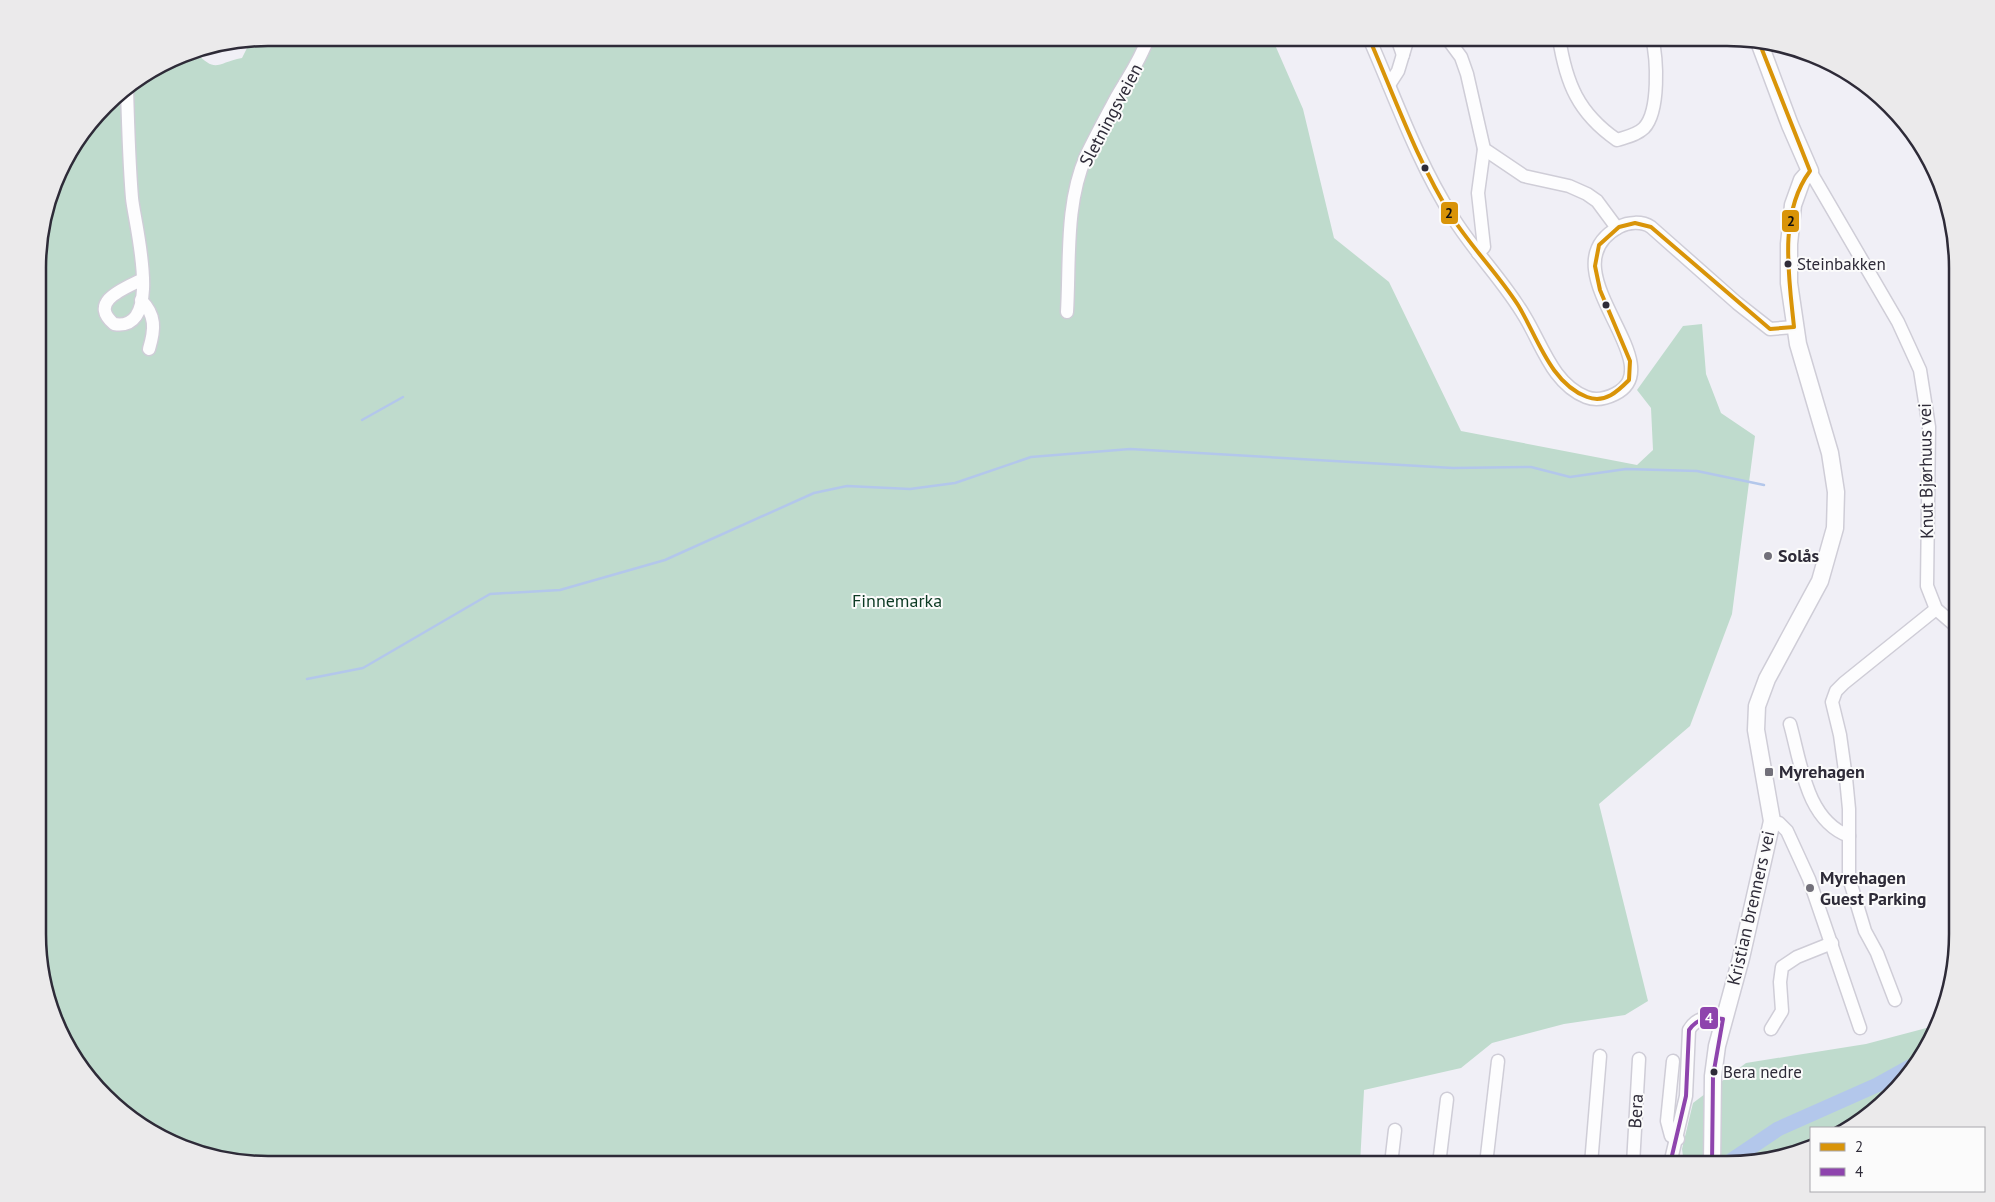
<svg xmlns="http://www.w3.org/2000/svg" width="1995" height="1202" font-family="'PT Sans',sans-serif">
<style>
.green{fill:#bfdbcd}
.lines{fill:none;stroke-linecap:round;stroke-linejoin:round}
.stream{stroke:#b3c7eb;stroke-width:2.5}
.river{stroke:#b3c7eb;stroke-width:15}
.minor-casing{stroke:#cfcdd7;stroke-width:15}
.major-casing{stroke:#cfcdd7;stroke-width:19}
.minor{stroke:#fdfdfe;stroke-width:12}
.major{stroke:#fdfdfe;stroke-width:16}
.bus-1-casing{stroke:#fbfbfb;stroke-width:8}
.bus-2-casing{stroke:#fbfbfb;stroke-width:8}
.bus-1{stroke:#d99408;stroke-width:4}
.bus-2{stroke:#8e44ad;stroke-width:4}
.bus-dot{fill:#2e2b38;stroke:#fbfbfb;stroke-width:2}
.poi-dot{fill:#72707a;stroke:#fbfbfb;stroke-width:2}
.labels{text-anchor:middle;stroke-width:4;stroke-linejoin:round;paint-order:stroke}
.bus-label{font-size:17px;fill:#2e2b38;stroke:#fbfbfb;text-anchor:start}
.street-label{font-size:18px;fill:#2e2b38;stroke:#fbfbfb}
.poi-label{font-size:18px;font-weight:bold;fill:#2e2b38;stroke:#fbfbfb;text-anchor:start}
.park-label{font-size:18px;fill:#0c3a23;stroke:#fbfbfb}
.rim{fill:none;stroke:#2e2b38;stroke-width:2.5}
.line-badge{stroke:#fbfbfb;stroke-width:2}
.badge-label{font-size:14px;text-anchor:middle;font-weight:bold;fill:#fff}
.pale-badge-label{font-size:14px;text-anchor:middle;font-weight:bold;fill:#111}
</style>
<rect width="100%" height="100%" fill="#f0eff6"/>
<!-- green -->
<g class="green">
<path d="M268,38H1272L1303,109L1334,238L1389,282L1461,431L1637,465L1653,450L1651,408L1637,390L1683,326L1702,324L1706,374L1721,413L1755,436L1732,614L1690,726L1599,804L1648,1001L1625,1015L1564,1024L1492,1043L1461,1068L1364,1090L1360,1164H268L208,1157L153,1133L76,1062L39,964V238L61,166L116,95L180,55L195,52C217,74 216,63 242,58L248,46L245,42Z"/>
<path d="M1934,1026L1926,1049L1890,1097L1849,1128H1811V1143L1742,1164H1684L1682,1149L1693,1103L1746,1063L1866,1044Z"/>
</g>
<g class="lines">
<!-- stream -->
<g class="stream">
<path d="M362,420L403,397"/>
<path d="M307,679L363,668L490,594L560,590L665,560L814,493L847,486L910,489L955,483L1031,457L1130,449L1453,468L1531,467L1570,477L1626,469L1697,471L1764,485"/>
</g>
<!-- river -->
<path class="river" d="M1726,1164L1778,1129L1877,1085L1915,1064"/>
<!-- minor casing -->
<g class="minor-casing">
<g id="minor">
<path d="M1369,38C1395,97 1417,161 1452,216C1474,252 1504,281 1525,317C1542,345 1553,384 1586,397C1596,401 1605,399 1615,394C1675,364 1543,268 1619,227C1628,222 1642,221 1651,227L1737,303L1770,329L1794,327"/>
<path d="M1397,38L1403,55"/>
<path d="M1447,38L1461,57L1467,74L1484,149L1524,176L1569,186L1587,194L1597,201L1617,228"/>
<path d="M1559,38C1566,83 1578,113 1617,140C1626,137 1637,135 1644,128C1660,111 1657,58 1652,38"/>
<path d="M1389,85L1398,71L1408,38"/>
<path d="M127,88C128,125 129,162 132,198C134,222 165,333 114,324C87,301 126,288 143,279"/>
<path d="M1810,171L1898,322L1920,370L1929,427L1927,586L1936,609L1957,627"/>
<path d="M1478,253L1484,247L1478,193L1484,149"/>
<path d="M141,300C156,315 155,329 149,349"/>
<path d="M1067,312C1070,261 1065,204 1086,156C1095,137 1106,117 1116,98C1128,77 1140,61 1148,38"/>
<path d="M1790,724C1801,763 1806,820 1849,836"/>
<path d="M1772,821L1779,823L1787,831L1809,879L1860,1028"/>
<path d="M1895,1000L1877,953L1865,931L1849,878V809L1846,778L1840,735L1832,702L1836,691L1844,683L1936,609"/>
<path d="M1771,1029L1782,1011L1780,982L1782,967L1797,957L1832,943"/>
<path d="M1673,1061L1667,1121L1671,1136L1678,1139"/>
<path d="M1391,1164L1395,1130"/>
<path d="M1439,1164L1447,1099"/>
<path d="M1486,1164L1498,1061"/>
<path d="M1591,1164L1600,1056"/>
<path d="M1633,1164L1639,1059"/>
<path d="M1670,1164L1686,1096L1689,1030C1697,1016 1709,1017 1723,1019"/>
</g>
</g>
<!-- major casing -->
<g class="major-casing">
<path id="major" d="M1712,1164L1713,1076L1717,1046L1741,958L1772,821L1756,730L1757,706L1767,679L1820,581L1835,528L1836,492L1830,453L1798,344L1789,283V244L1793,205L1802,180L1810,171L1790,125L1759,42"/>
</g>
<!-- minor -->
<use href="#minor" class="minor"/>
<!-- major -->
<use href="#major" class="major"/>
<!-- bus-1 casing -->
<g class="bus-1-casing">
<path id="bus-1" d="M1369,38C1395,98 1417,161 1452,217C1472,248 1498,274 1518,305C1537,336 1550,383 1587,397C1605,404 1618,391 1629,380L1630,361L1600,290L1595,266L1599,245L1619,227L1635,223L1651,227L1770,329L1794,327C1789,277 1778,214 1810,171L1759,42"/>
</g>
<!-- bus-2 casing -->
<g class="bus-2-casing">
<path id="bus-2" d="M1670,1164L1686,1096L1689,1030C1698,1017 1709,1017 1723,1019L1713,1076L1712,1164"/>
</g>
<!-- bus-1 -->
<use href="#bus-1" class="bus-1"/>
<!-- bus-2 -->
<use href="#bus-2" class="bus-2"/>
</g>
<!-- markers -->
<g class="bus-dot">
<circle cx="1425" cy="168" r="4.5"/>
<circle cx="1788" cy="264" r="4.5"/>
<circle cx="1606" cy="305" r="4.5"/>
<circle cx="1714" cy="1072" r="4.5"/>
</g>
<g class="poi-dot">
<circle cx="1768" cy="556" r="5"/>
<rect x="1764" y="767" width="10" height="10" rx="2.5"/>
<circle cx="1810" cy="888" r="5"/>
</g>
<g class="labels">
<!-- bus labels -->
<g class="bus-label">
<text x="1797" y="270">Steinbakken</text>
<text x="1723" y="1078">Bera nedre</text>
</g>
<!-- street labels -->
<g class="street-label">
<text transform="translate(1111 115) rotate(-62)" y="6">Sletningsveien</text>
<text transform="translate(1926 471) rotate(-91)" y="6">Knut Bjørhuus vei</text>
<text transform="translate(1751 908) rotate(-77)" y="6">Kristian brenners vei</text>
<text transform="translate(1636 1111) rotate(-87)" y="6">Bera</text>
</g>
<!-- poi labels -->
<g class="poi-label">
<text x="1778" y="562">Solås</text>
<text x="1779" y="778">Myrehagen</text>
<text x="1820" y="884">Myrehagen<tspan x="1820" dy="21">Guest Parking</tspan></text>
</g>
<!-- park labels -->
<g class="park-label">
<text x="897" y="607">Finnemarka</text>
</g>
</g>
<!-- crop -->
<path d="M0 0H1995V1202H0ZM268 46H1727A222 222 0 0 1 1949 268V934A222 222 0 0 1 1727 1156H268A222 222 0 0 1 46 934V268A222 222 0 0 1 268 46Z" fill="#ebeaeb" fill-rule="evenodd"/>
<path class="rim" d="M268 46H1727A222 222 0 0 1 1949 268V934A222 222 0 0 1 1727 1156H268A222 222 0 0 1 46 934V268A222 222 0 0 1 268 46Z"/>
<g class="line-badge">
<rect x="1440" y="201" width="19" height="24" rx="5" fill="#d99408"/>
<rect x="1781" y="209" width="19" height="24" rx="5" fill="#d99408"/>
<rect x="1699" y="1006" width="20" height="24" rx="5" fill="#8e44ad"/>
</g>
<g class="badge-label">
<text x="1709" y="1023">4</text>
</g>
<g class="pale-badge-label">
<text x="1449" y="218">2</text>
<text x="1791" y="226">2</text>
</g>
<!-- legend -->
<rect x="1810" y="1127" width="175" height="65" fill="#fbfbfb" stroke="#a9a8ad"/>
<rect x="1820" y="1143" width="25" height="8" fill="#d99408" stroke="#a9a8ad"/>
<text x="1855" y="1152" font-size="15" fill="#2e2b38">2</text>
<rect x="1820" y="1168" width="25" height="8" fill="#8e44ad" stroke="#a9a8ad"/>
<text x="1855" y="1177" font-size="15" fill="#2e2b38">4</text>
</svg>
